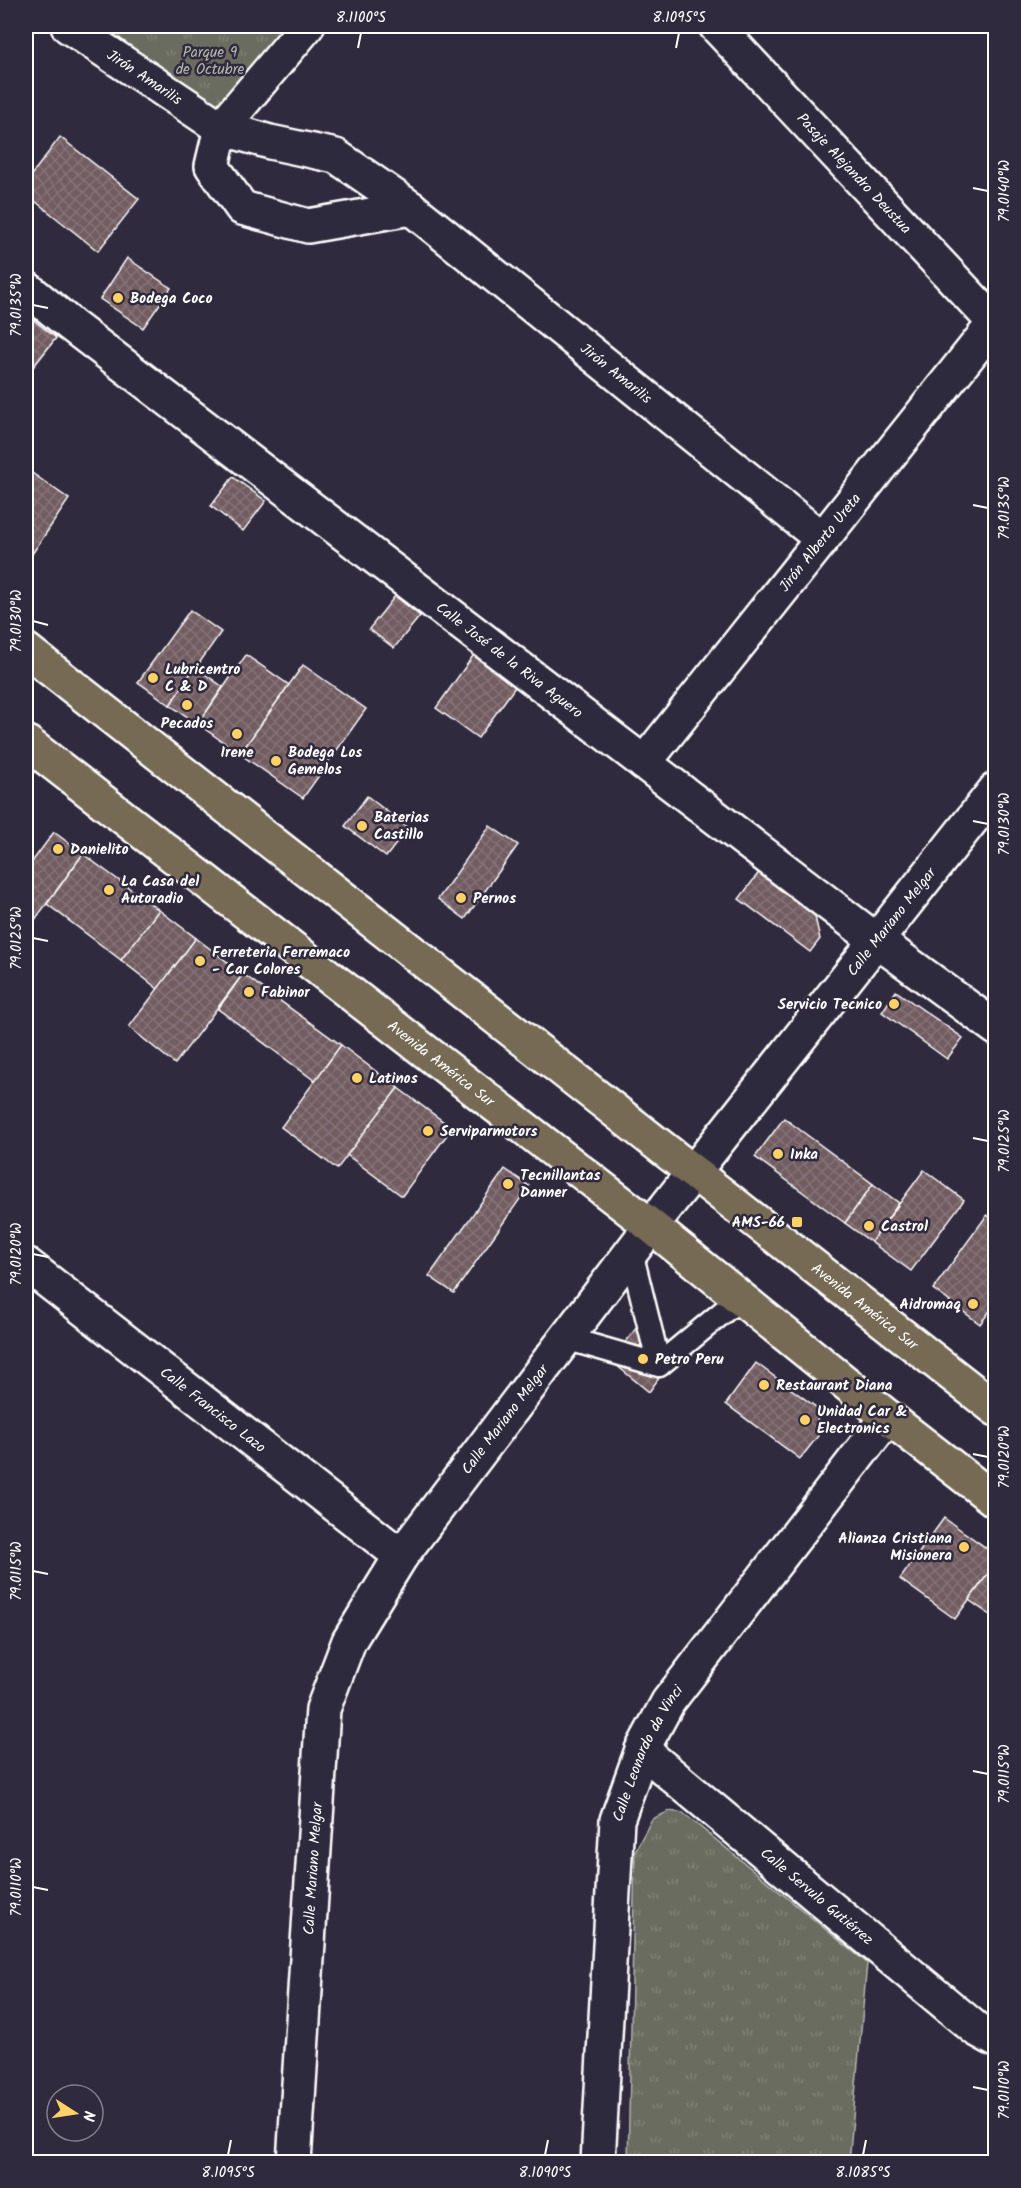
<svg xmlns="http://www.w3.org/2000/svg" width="1021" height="2188" font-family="Kalam,sans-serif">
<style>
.park{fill:url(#park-tufts);stroke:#b4b6ae;stroke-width:1.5}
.building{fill:url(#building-cross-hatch);stroke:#fff;stroke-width:1.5}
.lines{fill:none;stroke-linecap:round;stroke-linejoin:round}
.service-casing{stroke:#fff;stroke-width:27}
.pedestrian-casing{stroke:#fff;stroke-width:38}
.minor-casing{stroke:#fff;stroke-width:38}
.primary-casing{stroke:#fff;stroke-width:38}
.service{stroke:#2f2a3d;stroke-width:22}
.pedestrian{stroke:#2f2a3d;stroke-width:33}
.minor{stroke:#2f2a3d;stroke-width:33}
.primary{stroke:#766a54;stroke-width:33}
.ticks{fill:none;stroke:#fff;stroke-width:2}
.poi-dot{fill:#ffd166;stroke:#2f2a3d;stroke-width:2}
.labels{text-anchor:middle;stroke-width:5;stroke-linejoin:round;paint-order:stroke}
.park-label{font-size:15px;fill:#b4b6ae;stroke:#2f2a3d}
.street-label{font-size:15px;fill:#fff;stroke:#2f2a3d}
.poi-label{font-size:15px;font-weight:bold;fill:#fff;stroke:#2f2a3d;text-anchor:start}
.neatline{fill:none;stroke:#fff;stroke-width:2}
.ticks-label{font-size:15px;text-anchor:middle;fill:#fff}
</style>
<defs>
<pattern id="park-tufts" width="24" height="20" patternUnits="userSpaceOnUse" patternTransform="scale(1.5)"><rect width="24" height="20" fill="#696c5e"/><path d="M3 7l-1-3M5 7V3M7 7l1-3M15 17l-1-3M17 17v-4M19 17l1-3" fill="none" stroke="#808276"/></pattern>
<pattern id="building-cross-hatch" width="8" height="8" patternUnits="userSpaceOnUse" patternTransform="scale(1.5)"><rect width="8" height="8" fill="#715b60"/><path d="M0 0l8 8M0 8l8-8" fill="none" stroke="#867478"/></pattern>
</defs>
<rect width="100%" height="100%" fill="#2f2a3d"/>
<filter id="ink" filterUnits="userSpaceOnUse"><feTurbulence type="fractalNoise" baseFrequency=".0167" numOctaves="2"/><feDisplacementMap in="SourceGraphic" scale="12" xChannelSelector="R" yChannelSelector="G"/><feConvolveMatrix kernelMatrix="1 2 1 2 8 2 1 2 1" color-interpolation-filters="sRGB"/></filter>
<g filter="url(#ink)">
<!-- park -->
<g class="park">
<path d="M103,26H286L217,110Z"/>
<path d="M670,1811L683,1813L867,1963L849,2162H628L635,1851L652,1819Z"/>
</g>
<!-- building -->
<g class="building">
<path d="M60,137L139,199L98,251L26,194V182Z"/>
<path d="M127,258L171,288L143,328L100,299Z"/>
<path d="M26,314L56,338L26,376Z"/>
<path d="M32,473L69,499L26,563V483Z"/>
<path d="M233,477L266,501L243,531L211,506Z"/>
<path d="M395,596L420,616L394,648L369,629Z"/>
<path d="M190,610L221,632L170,705L138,682Z"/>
<path d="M475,653L518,683L478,738L436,708Z"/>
<path d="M246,655L289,685L240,754L198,724Z"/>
<path d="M303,665L366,709L303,798L240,754Z"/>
<path d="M195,667L223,687L198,724L170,705Z"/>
<path d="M367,796L408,828L386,857L345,826Z"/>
<path d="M490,826L518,845L465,919L438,899Z"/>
<path d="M54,832L83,854L26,932V870Z"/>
<path d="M83,854L159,910L121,960L47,904Z"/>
<path d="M760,871L814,912L820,939L810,952L739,899Z"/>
<path d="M159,910L196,938L158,989L121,960Z"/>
<path d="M196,938L243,974L175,1064L129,1027Z"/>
<path d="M243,974L341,1045L315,1081L218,1009Z"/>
<path d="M896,991L963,1038L947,1059L882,1012Z"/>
<path d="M341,1045L398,1088L337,1169L281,1127Z"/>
<path d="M398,1088L452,1128L402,1196L347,1155Z"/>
<path d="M784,1118L873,1184L845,1223L755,1157Z"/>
<path d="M505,1169L529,1186L454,1293L429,1276Z"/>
<path d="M924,1170L964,1200L911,1271L871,1242Z"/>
<path d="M873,1184L899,1203L871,1242L845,1223Z"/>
<path d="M987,1215L996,1222V1303L980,1324L933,1289Z"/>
<path d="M637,1327L675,1356L649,1392L611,1361Z"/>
<path d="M756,1363L817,1408L818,1436L800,1459L726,1404Z"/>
<path d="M944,1518L996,1555V1563L955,1619L900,1579Z"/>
<path d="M996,1563V1619L969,1600Z"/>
</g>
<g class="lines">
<!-- service casing -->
<g class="service-casing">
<g id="service">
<path d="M565,1338L659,1365L631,1252"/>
<path d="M659,1365L740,1298"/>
</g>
</g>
<!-- pedestrian casing -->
<g class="pedestrian-casing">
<path id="pedestrian" d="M221,128L307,26"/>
</g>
<!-- minor casing -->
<g class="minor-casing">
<g id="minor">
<path id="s1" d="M68,26L221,128L270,142L336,156L411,208L822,539"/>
<path id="s2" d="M716,26L994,322"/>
<path d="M221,128L212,166L242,208L308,226L411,208"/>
<path id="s3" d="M26,288L71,325L876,940L996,1028"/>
<path id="s4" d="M644,763L996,321"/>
<path id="s5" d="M26,1264L401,1556"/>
<path id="s6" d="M642,1750L976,2029L996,2040"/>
<path id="s7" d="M294,2162L323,1709L349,1641L401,1556L651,1226L996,789"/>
<path id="s8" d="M598,2162L617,1820L642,1750L668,1702L888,1417"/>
</g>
</g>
<!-- primary casing -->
<g class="primary-casing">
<g id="primary">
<path id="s9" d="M26,650L996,1409"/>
<path id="s10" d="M26,742L651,1226L888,1417L996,1501"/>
</g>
</g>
<!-- service -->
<use href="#service" class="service"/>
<!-- pedestrian -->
<use href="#pedestrian" class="pedestrian"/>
<!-- minor -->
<use href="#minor" class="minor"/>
<!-- primary -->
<use href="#primary" class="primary"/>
</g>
</g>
<!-- ticks -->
<path class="ticks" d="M358,48L361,33M676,48L679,33M973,188L988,191M33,305L48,308M973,505L988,508M33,621L48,625M973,821L988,824M33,938L48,941M973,1138L988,1141M33,1254L48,1257M973,1454L988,1457M33,1571L48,1574M973,1771L988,1774M33,1887L48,1890M973,2087L988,2090M228,2155L231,2140M545,2155L548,2140M863,2155L866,2140"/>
<!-- markers -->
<g class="poi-dot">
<circle cx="118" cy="298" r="6"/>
<circle cx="153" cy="678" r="6"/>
<circle cx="187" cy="705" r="6"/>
<circle cx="237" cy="734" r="6"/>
<circle cx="276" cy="761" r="6"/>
<circle cx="362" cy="826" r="6"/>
<circle cx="58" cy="849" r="6"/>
<circle cx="109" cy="890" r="6"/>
<circle cx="461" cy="898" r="6"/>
<circle cx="200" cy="961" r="6"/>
<circle cx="249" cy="992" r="6"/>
<circle cx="894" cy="1004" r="6"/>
<circle cx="357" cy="1078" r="6"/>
<circle cx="428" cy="1131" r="6"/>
<circle cx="778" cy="1154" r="6"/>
<circle cx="508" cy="1184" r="6"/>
<rect x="791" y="1216" width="12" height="12" rx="3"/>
<circle cx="869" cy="1226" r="6"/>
<circle cx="973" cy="1304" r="6"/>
<circle cx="643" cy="1359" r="6"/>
<circle cx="764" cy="1385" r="6"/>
<circle cx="805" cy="1420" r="6"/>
<circle cx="964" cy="1547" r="6"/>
</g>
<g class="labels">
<!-- park labels -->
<g class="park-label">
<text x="210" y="57">Parque 9<tspan x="210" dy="17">de Octubre</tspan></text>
</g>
<!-- street labels -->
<g class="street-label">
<text dy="5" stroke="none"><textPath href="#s1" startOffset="92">Jirón Amarilis</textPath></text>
<text dy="5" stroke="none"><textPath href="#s2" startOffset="202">Pasaje Alejandro Deustua</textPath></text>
<text dy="5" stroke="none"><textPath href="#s1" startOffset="657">Jirón Amarilis</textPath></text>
<text dy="5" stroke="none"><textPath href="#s4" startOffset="282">Jirón Alberto Ureta</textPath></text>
<text dy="5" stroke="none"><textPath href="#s3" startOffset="610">Calle José de la Riva Aguero</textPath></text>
<text dy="5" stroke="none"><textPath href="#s7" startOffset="1428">Calle Mariano Melgar</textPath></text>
<text dy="5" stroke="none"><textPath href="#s10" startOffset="525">Avenida América Sur</textPath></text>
<text dy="5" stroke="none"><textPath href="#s9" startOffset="1065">Avenida América Sur</textPath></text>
<text dy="5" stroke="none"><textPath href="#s5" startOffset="237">Calle Francisco Lazo</textPath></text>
<text dy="5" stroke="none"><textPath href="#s7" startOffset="798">Calle Mariano Melgar</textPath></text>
<text dy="5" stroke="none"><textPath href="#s8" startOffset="416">Calle Leonardo da Vinci</textPath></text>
<text dy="5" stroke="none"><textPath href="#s7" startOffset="294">Calle Mariano Melgar</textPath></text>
<text dy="5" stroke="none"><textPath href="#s6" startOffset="228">Calle Servulo Gutiérrez</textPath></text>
</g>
<!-- poi labels -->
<g class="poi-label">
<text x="130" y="303">Bodega Coco</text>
<text x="165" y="674">Lubricentro<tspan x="165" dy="17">C &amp; D</tspan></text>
<text x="187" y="728" text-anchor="middle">Pecados</text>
<text x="237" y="757" text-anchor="middle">Irene</text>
<text x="288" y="757">Bodega Los<tspan x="288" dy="17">Gemelos</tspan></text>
<text x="374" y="822">Baterias<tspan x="374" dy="17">Castillo</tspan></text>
<text x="70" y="854">Danielito</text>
<text x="121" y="886">La Casa del<tspan x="121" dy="17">Autoradio</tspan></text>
<text x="473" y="903">Pernos</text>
<text x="212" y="957">Ferreteria Ferremaco<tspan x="212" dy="17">- Car Colores</tspan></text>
<text x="261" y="997">Fabinor</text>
<text x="882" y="1009" text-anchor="end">Servicio Tecnico</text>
<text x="369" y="1083">Latinos</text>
<text x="440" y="1136">Serviparmotors</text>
<text x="790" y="1159">Inka</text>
<text x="520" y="1180">Tecnillantas<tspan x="520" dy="17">Danner</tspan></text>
<text x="785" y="1227" text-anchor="end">AMS-66</text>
<text x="881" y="1231">Castrol</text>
<text x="961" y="1309" text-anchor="end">Aidromaq</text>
<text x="655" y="1364">Petro Peru</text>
<text x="776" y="1390">Restaurant Diana</text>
<text x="817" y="1416">Unidad Car &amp;<tspan x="817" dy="17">Electronics</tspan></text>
<text x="952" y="1543" text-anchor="end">Alianza Cristiana<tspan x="952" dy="17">Misionera</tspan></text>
</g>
</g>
<!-- margin -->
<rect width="1021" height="2188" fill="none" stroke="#2f2a3d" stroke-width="66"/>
<!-- north arrow -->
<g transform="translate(75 2113) rotate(102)"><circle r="28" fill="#2f2a3d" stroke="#827f8b" stroke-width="1.5"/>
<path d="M0-4.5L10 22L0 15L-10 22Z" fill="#ffd166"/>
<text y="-9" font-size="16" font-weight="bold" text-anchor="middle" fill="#ffffff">N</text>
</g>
<rect x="33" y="33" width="955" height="2122" class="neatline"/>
<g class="ticks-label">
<text x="361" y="22">8.1100°S</text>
<text x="679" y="22">8.1095°S</text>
<text transform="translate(1004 191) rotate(-90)" y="5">79.0140°W</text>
<text transform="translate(16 305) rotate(-90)" y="5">79.0135°W</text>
<text transform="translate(1004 508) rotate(-90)" y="5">79.0135°W</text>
<text transform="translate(16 621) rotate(-90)" y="5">79.0130°W</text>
<text transform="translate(1004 824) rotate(-90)" y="5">79.0130°W</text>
<text transform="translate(16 938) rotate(-90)" y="5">79.0125°W</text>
<text transform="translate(1004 1141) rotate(-90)" y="5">79.0125°W</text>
<text transform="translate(16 1254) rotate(-90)" y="5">79.0120°W</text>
<text transform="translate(1004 1457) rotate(-90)" y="5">79.0120°W</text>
<text transform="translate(16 1571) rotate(-90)" y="5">79.0115°W</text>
<text transform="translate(1004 1774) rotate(-90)" y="5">79.0115°W</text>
<text transform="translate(16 1887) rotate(-90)" y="5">79.0110°W</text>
<text transform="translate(1004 2090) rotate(-90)" y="5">79.0110°W</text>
<text x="228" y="2177">8.1095°S</text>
<text x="545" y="2177">8.1090°S</text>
<text x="863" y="2177">8.1085°S</text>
</g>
</svg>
